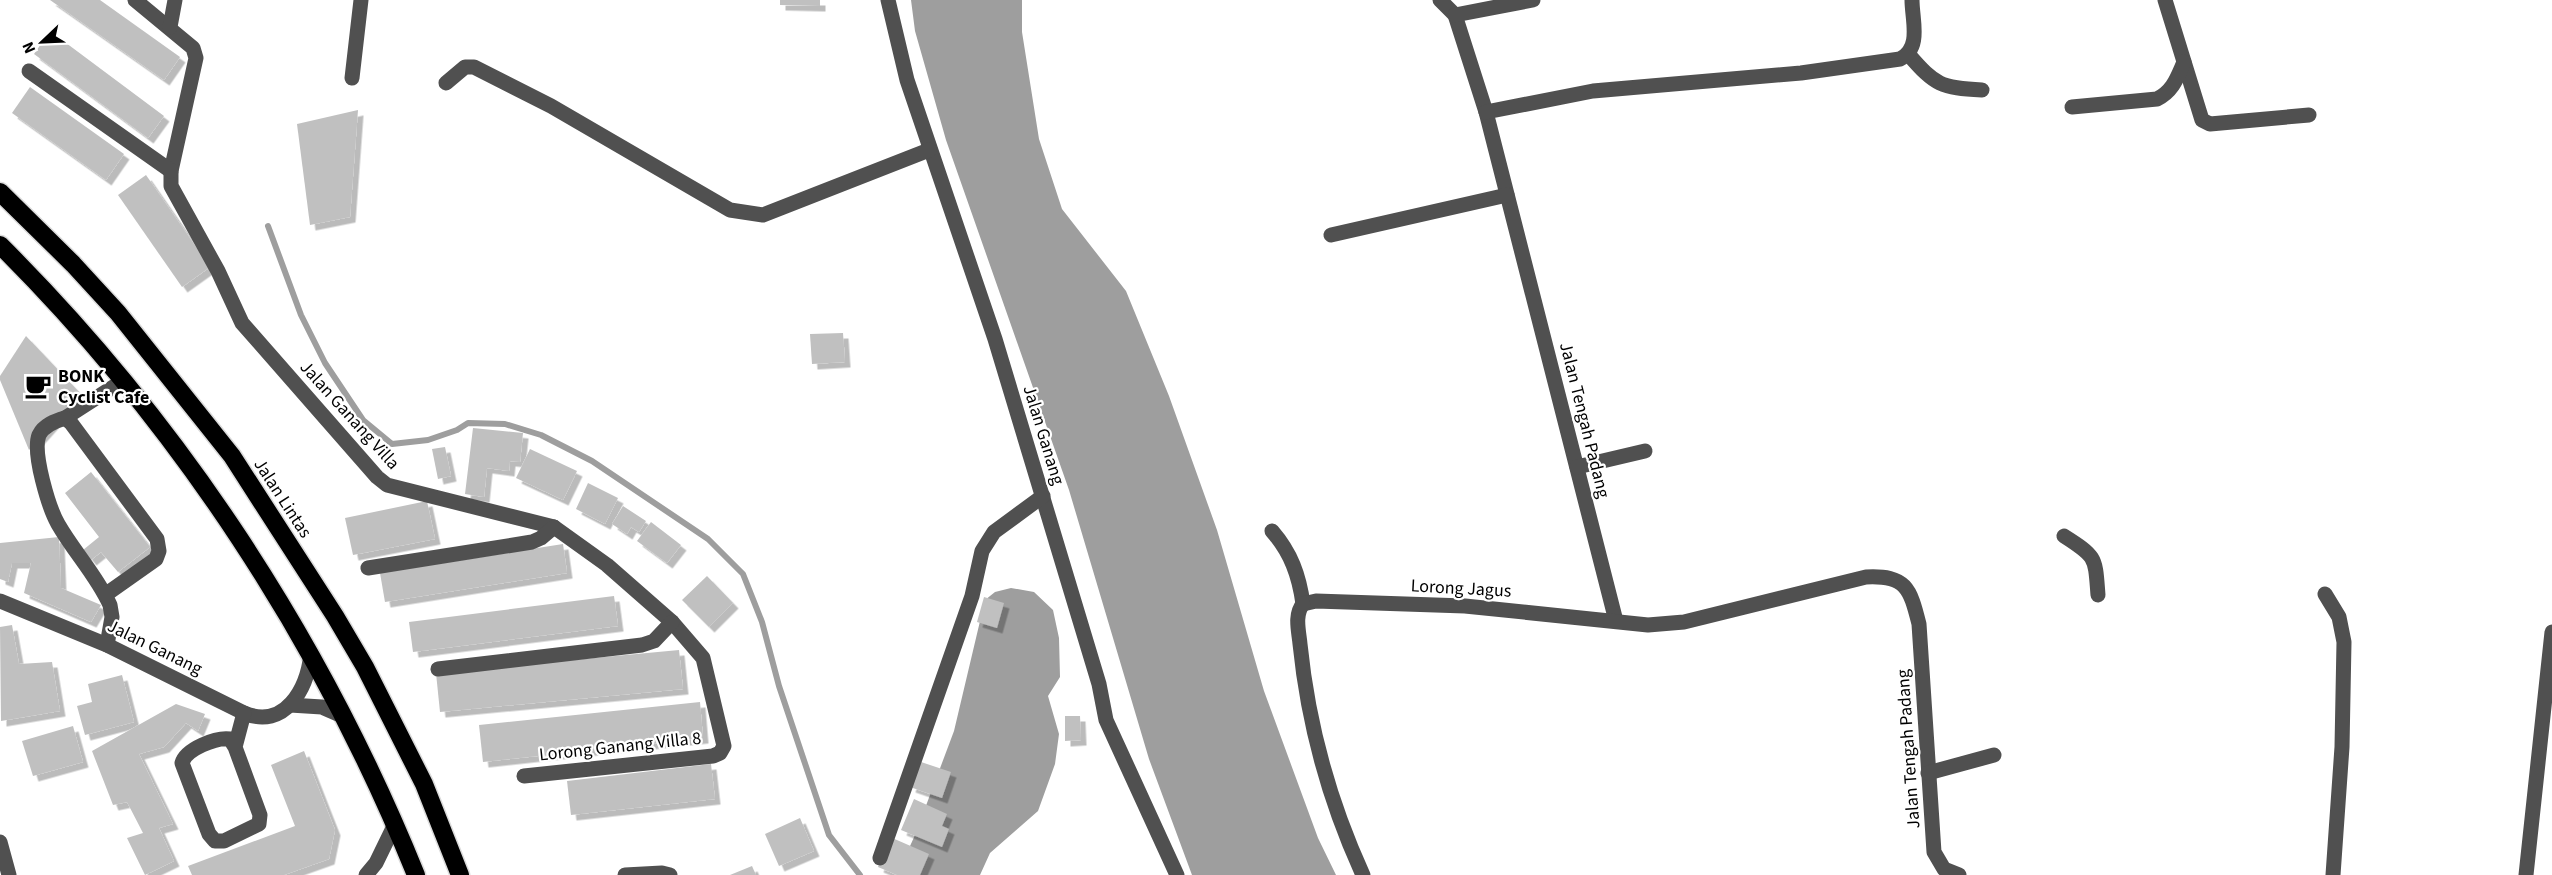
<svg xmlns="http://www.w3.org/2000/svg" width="2552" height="875" font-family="'Source Sans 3',sans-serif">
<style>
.water{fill:#9e9e9e}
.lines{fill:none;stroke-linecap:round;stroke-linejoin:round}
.stream{stroke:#9e9e9e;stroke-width:6}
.building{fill:#c0c0c0;filter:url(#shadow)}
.highway-casing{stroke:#dbdbdb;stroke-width:21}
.minor{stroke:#505050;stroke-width:15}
.highway{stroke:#000;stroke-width:18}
.labels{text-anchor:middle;stroke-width:4.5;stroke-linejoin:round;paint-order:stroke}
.poi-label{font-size:18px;font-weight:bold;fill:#000;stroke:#fff;text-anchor:start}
.street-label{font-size:18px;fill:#000;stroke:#fff}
</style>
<defs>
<filter id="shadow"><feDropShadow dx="5.5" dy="5.5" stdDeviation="0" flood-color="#0004"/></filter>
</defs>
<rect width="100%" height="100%" fill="#fff"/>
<!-- water -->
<g class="water">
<path d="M911,0H1022V32L1039,139L1062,209L1126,291L1169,396L1217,530L1264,691L1318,838L1336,875H1192L1149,759L1069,490L946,140L915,31Z"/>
<path d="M1011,588L1034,592L1053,610L1059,638L1060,677L1048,696L1059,734L1055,764L1038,811L990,853L980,875H897L915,835L954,731L985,600L995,592Z"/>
</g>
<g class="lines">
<!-- stream -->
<path class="stream" d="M268,226L301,315L325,363L363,420L392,444L428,440L457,430L468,423L505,424L541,435L592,461L708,539L743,574L762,622L779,686L829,835L860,875"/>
</g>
<!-- building -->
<g class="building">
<path d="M50,0H100L180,57L164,80Z"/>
<path d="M780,0H820V6L780,5Z"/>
<path d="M50,31L164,116L148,138L34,54Z"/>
<path d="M30,87L124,154L106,180L12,113Z"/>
<path d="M358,110L350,217L310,225L297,124Z"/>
<path d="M146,175L210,267L182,287L118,195Z"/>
<path d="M843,333L845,362L812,364L810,334Z"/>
<path d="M26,336L80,393L29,450L0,380V376Z"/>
<path d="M473,428L523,433L520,462L510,461L509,471L487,468L484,497L465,494Z"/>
<path d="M445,447L451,476L438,479L432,449Z"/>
<path d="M530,449L577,471L563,500L516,478Z"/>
<path d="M91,472L150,547L118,572L101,552L91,560L83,550L99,537L65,493Z"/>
<path d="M588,483L618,498L605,524L576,509Z"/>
<path d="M427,501L435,539L353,555L345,518Z"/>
<path d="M623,506L646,521L639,532L631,527L627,534L612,524Z"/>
<path d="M651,522L681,545L667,563L637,541Z"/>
<path d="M59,537L61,588L101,605L91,622L24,593L31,563H12L8,582L0,579V543Z"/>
<path d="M563,544L567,573L385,602L380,573Z"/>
<path d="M707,576L733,603L709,627L682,600Z"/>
<path d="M614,596L618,626L413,652L409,622Z"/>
<path d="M984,597L1004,603L997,628L977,622Z"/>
<path d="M12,625L19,664L52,662L60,711L1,721L0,627Z"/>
<path d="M679,650L683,689L440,712L436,673Z"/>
<path d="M122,675L134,722L85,735L77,706L92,702L88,684Z"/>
<path d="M700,702L703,738L483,762L479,725Z"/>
<path d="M176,704L205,714L198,731L186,723L164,747L139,754L173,824L159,828L174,861L145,875L127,838L143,833L127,802L113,805L92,751Z"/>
<path d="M1065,716H1080L1081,740L1065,741Z"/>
<path d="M73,726L83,762L33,776L22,741Z"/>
<path d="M304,751L335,830L329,859L284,875H192L188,866L295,826L271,765Z"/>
<path d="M918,761L951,772L942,798L910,787Z"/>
<path d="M711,764L715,799L571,815L567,781Z"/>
<path d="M914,799L947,814L942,826L949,829L942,847L901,830Z"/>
<path d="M800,818L814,851L779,866L765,834Z"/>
<path d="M890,837L929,854L920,875H897L878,867Z"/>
<path d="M752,866L756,875H730Z"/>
</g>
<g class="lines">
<!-- highway casing -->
<g class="highway-casing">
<g id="highway">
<path d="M0,192L73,264L118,313L232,456L335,616L365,667L424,784L460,875"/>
<path d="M0,245C180,424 321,640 416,875"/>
</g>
</g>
<!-- minor -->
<g class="minor">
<path d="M135,0L193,48L196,58L171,171V186L218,271L242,323L377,477L387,485L554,527L607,565L672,622L703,658L724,746L720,753L713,756L524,776"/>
<path d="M888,0L907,80L995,339L1099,684L1106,720L1177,875"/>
<path d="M1440,0L1455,15L1486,112L1616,621"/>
<path d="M2165,0L2202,120L2210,124L2309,115"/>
<path d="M1455,15L1533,0"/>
<path d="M170,27L175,0"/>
<path d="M1909,55C1935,85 1941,88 1982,90"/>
<path d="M29,71L171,171"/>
<path d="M352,78L361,0"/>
<path d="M446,83L465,67H474L551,106L730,210L763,215L929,150"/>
<path d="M2072,107L2157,99C2173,91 2177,78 2184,62"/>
<path d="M1486,112L1593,91L1801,73L1900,59C1922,48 1912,20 1912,0"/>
<path d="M1331,235L1507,195"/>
<path d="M65,418L124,380"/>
<path d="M1577,467L1645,451"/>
<path d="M1272,531C1291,553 1299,575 1303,604"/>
<path d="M2064,536C2097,557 2095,557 2098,595"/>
<path d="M368,568L532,542L541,538L554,527"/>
<path d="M2325,594L2339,617L2344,642L2342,747L2333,875"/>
<path d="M105,595L156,559L159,551L157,539L71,423L65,418C55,421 44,425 39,435C32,453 49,508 58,524C74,552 97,576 110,605L112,617L107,645"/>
<path d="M0,601L107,645L244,713C285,730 307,689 311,654"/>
<path d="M1303,604L1316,601L1465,606L1648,625L1684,622L1866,577C1906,575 1910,588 1919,624L1934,852L1944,869L1959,875"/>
<path d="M1303,604C1294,615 1299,632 1300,644C1308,723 1330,803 1363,875"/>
<path d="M438,669L642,645L654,641L672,622"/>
<path d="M290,705L322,707L345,717"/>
<path d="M235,747L230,739C216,737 186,749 182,763L209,834L215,841H224L259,824L260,815L235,747L244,713"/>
<path d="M1928,773L1994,755"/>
<path d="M0,842L9,875"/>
<path d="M880,858L972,596L982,551L994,532L1043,496"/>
<path d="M366,875L376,863L395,824"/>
<path d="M625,875L662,873L670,875"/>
<path d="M2526,875L2552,632"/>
</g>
<!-- highway -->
<use href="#highway" class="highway"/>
</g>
<!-- icons -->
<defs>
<g id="cafe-bare" transform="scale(2.07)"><path d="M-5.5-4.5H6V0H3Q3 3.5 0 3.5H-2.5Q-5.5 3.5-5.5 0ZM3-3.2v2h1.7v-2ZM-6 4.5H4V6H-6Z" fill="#000" stroke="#fff" stroke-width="2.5" paint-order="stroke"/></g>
</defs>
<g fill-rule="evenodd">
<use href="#cafe-bare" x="38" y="386"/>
</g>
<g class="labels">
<!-- poi labels -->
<g class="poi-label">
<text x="58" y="382">BONK<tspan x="58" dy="21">Cyclist Cafe</tspan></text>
</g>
<!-- street labels -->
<g class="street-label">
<text transform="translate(350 415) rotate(48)" y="6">Jalan Ganang Villa</text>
<text transform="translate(1585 420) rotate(76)" y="6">Jalan Tengah Padang</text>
<text transform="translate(1044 435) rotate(73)" y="6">Jalan Ganang</text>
<text transform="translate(283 498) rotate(57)" y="6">Jalan Lintas</text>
<text transform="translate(1461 588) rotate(3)" y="6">Lorong Jagus</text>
<text transform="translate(155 647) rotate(26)" y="6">Jalan Ganang</text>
<text transform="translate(620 746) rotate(-6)" y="6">Lorong Ganang Villa 8</text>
<text transform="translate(1908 749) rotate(-94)" y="6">Jalan Tengah Padang</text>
</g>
</g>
<!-- north arrow -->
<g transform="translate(42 42) rotate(247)" stroke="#ffffff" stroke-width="4.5" paint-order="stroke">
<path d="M0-4.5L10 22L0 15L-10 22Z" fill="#000000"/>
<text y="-9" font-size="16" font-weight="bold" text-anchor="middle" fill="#000000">N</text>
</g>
</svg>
